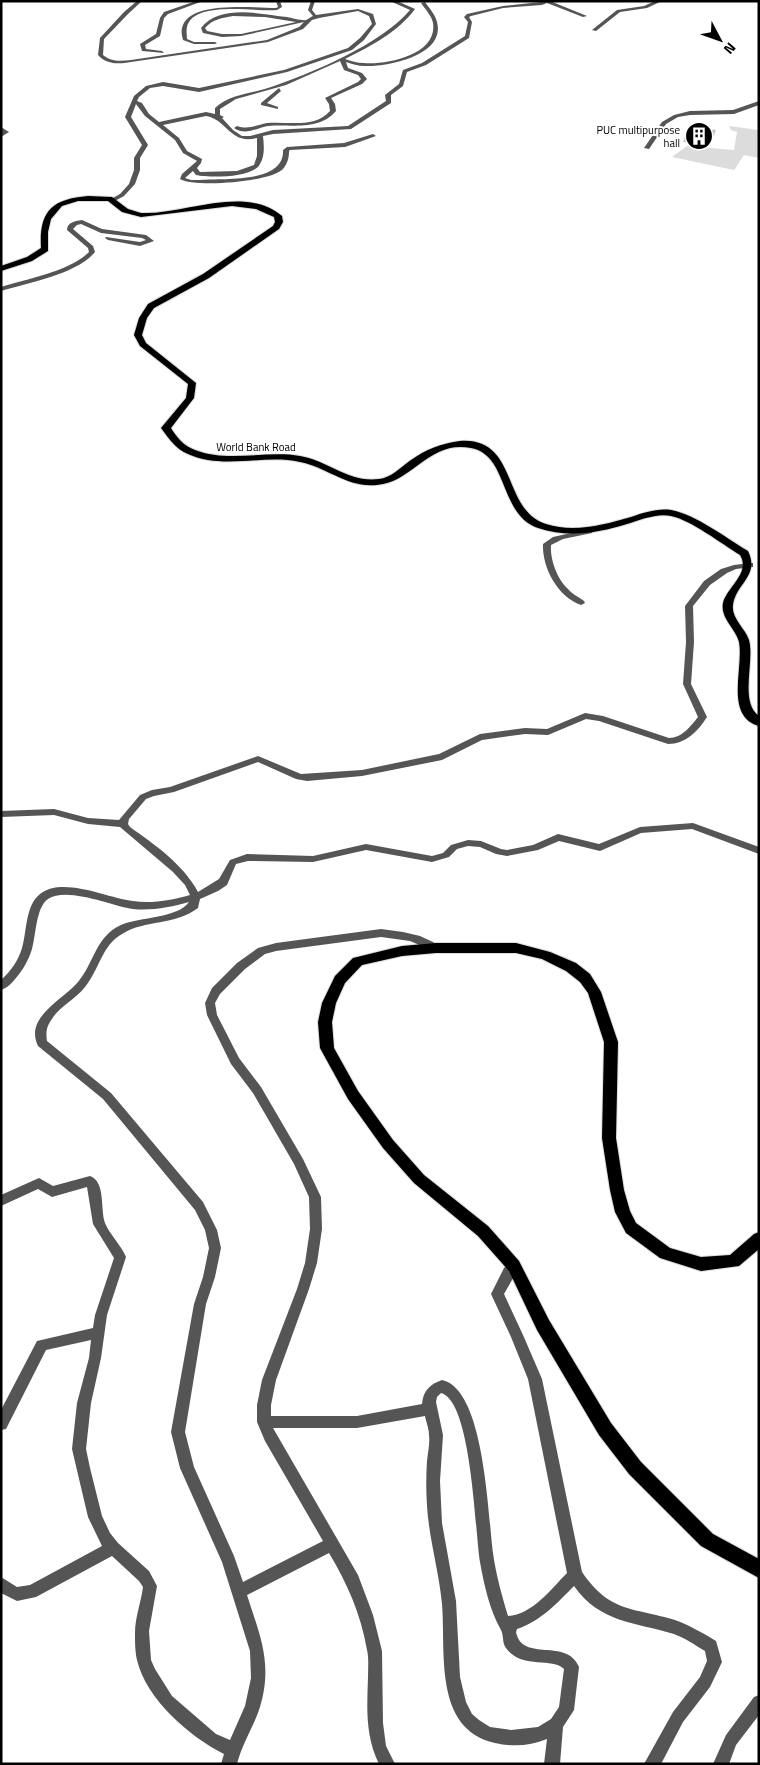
<svg xmlns="http://www.w3.org/2000/svg" width="760" height="1765" font-family="'Titillium Web',sans-serif">
<style>
.green{fill:#dcdcdc}
.building{fill:#c4c4c4}
.lines{fill:none;stroke-linecap:round;stroke-linejoin:round}
.primary-casing{stroke:#dbdbdb;stroke-width:2}
.street{fill:#555;fill-rule:evenodd}
.primary{fill:#000;fill-rule:evenodd}
.labels{text-anchor:middle;stroke-width:4;stroke-linejoin:round;paint-order:stroke}
.far-poi-label{font-size:11px;fill:#000;stroke:#fff;text-anchor:end}
.far-street-label{font-size:11px;fill:#000;stroke:#fff}
</style>
<rect width="100%" height="100%" fill="#fff"/>
<!-- green -->
<path class="green" d="M729,126L759,130V158L744,155L734,170L672,157L687,146L734,150L737,132L731,130Z"/>
<!-- building -->
<path class="building" d="M688,127L716,130L710,145L683,142Z"/>
<g class="lines">
<!-- primary casing -->
<g class="primary-casing">
<g id="primary">
<path d="M88,196L112,197L128,209L141,213C184,215 244,184 282,216L283,222L279,229L209,278L154,308L147,318L142,335L146,343L196,383L194,398L171,428C177,438 184,446 195,450C228,463 267,450 300,456C329,461 349,483 379,479C391,478 401,467 411,460C425,450 442,443 460,441C519,437 501,510 546,524C574,533 603,525 631,517C643,513 658,508 671,510C695,514 726,538 748,551C760,576 736,583 733,605C731,618 745,628 749,640C755,661 739,702 759,716V726C724,716 744,667 739,642C736,629 720,618 723,603C727,587 751,573 740,555C722,544 691,520 671,516C657,513 640,520 627,524C598,533 568,538 538,528C499,515 509,455 471,448C432,440 414,478 383,484C350,491 330,468 300,462C264,454 223,470 188,454C176,449 169,439 161,428L186,398L188,384L140,346L134,335L139,318L148,304L203,274L273,226L275,222L274,217L256,209L232,206L141,217L122,212L108,201H78L62,206L51,219L48,232V251L32,261L1,271V266L27,257L41,248C39,212 51,199 88,196Z"/>
<path d="M436,943H516L550,952L576,963L590,974L601,992L618,1042L616,1138L624,1190L630,1211L636,1223L670,1248L701,1257L730,1255L754,1234L759,1232V1249L739,1266L701,1271L660,1258L626,1233L615,1212L610,1190L602,1138L604,1042L588,993L580,982L566,971L542,959L516,953H436L402,956L362,965L345,983L336,1003L332,1022L334,1048L358,1091L393,1140L424,1175L488,1226L519,1261L549,1320L611,1423L641,1462L713,1534L759,1559V1578L701,1546L629,1474L599,1435L537,1330L509,1271L478,1236L414,1183L383,1148L348,1099L320,1048L318,1022L322,1003L335,976L353,958L402,946Z"/>
</g>
</g>
<!-- street -->
<g class="street">
<path d="M137,1H142L128,14L104,39L103,55C111,62 120,61 131,60L267,40L299,27L304,22L241,36L222,37L203,33L201,28C220,4 261,14 287,17C292,18 303,21 306,20C309,19 310,17 313,16L308,10L311,1H315L312,10L316,15L358,9L373,14L376,24L364,40L352,50L287,72L199,92L163,86L150,88L139,97L137,101L142,103L149,114L159,122L206,112L215,114V108C230,94 250,94 268,88C310,74 382,44 410,10L390,1H397L415,9C398,32 371,46 345,59C351,61 357,63 364,63C386,65 438,55 433,23C432,16 425,9 421,3L425,2C429,8 435,14 437,22C446,55 388,67 365,66C358,66 352,64 346,62L348,68L362,73L367,79L362,84L331,98L335,104L336,111C319,131 292,124 268,126C256,128 246,136 234,128L237,126C249,130 256,125 267,123C288,121 314,129 330,111L329,104L325,98L358,82L361,79L358,75L344,70L340,61L286,85L236,99L220,109V115L224,117L222,118L233,130L242,136H250L273,130L348,126L386,101L385,95L399,84L403,70L422,63L465,36L468,22L464,17L467,14L503,6L550,1L587,16L583,17L547,3L542,5L503,8L471,16L469,17L472,22L469,38L426,65L407,72L403,86L391,95V103L351,129L273,134L263,136C264,145 265,156 260,164C253,178 210,178 196,175L193,171L185,178L191,180H200C223,178 285,184 283,150L287,147L344,143L373,134L376,136L345,147L290,150L289,151C289,157 288,163 283,169C271,182 195,188 180,179L182,174L197,161L183,153L175,140L145,116L136,104L131,117L148,145L140,158V170L135,184L124,196L113,202L111,201V199L120,194L129,184L134,170V158L142,145L125,117L134,96L146,86L163,82L199,88L284,70L348,48L360,38L372,24L369,16L358,11L319,18L312,20L303,29L268,42L131,62C119,64 107,65 98,55L100,38L124,12ZM233,16L265,17L296,22L241,34H222L207,31L205,28C213,19 222,18 233,16ZM206,116C228,120 230,145 257,138V156L254,165L237,171L200,172L197,168L201,163L202,159L187,151L179,138L163,125Z"/>
<path d="M196,1H203L168,14L164,18L160,36L145,45L146,49L162,51L164,53L142,51L140,44L156,34L160,18L164,12Z"/>
<path d="M276,1H280L282,7L277,10C256,12 193,0 187,27C186,31 187,36 187,39L194,42H215L217,43L215,44H194L183,40C182,36 181,32 182,28C188,0 254,8 276,8L278,7Z"/>
<path d="M655,1H662L647,8L620,12L596,31L592,30L617,10L644,6Z"/>
<path d="M279,88L281,91L267,103L278,107V109L261,105V103Z"/>
<path d="M759,101V105L734,114L690,115L678,117L666,124L649,149L644,148L662,122L674,115L690,111L733,110Z"/>
<path d="M1,127L9,132L1,137Z"/>
<path d="M82,220L102,229L146,235L154,241L140,246L108,240L105,238L106,237L140,242L146,240L142,238L101,233L81,224L77,225L73,229L93,246L95,252C77,274 28,283 1,291V287C27,279 70,271 89,252L88,248L67,230C67,222 76,221 82,220Z"/>
<path d="M589,529L593,531L592,533L563,539L551,545C550,559 557,579 568,589C572,594 579,597 584,601L585,603L581,605C558,597 542,568 543,544L553,537Z"/>
<path d="M750,563H753V567L736,569L727,573L710,585L693,606L694,642L691,684L707,717C698,731 686,744 668,744L599,721L586,719L548,735L525,734L482,740L442,760L362,776L307,781L296,779L258,762L174,792L154,796L146,799L129,819L128,824L130,827C155,845 183,864 198,892L219,879L230,860L247,854L313,856L366,844L432,856L443,853L451,845L468,840L481,841L501,849L507,850L533,845L558,834L599,844L640,827L693,823L759,847V854L692,829L641,833L600,851L559,841L538,850L507,856L496,854L480,847L468,846L457,849L449,857L432,862L366,850L313,862L248,861L236,864L227,885L218,891L200,899L198,908C174,926 146,919 122,934C102,945 99,970 85,987C75,1000 58,1007 50,1022C46,1028 46,1034 47,1041L111,1093L203,1202L217,1230L221,1248L215,1277L206,1304L185,1432L194,1467L234,1556L243,1582L323,1541L265,1441L257,1422V1405L262,1380L297,1289L305,1263L310,1229L309,1197L294,1164L253,1093L231,1064L207,1015L205,1003L212,988L237,963L258,948L276,943L381,929L403,932L420,936L433,942L441,948L440,951L436,952L410,941L381,937L276,951L265,954L245,969L220,994L215,1003L217,1015L239,1058L261,1087L303,1159L321,1197L322,1229L317,1263L309,1289L276,1380L271,1405V1416H357L422,1404C423,1391 430,1384 442,1380C485,1389 488,1517 493,1553C496,1575 502,1596 508,1616C532,1615 552,1588 567,1573L528,1379L511,1337L491,1294L504,1268L510,1262L514,1261L518,1262L520,1266L504,1294L523,1335L542,1379L582,1572C610,1613 632,1607 675,1620C689,1625 703,1633 716,1641L722,1662L710,1687L683,1722L661,1764H644L673,1712L700,1677L707,1661L705,1651C695,1645 685,1638 674,1634C635,1622 600,1623 574,1586C557,1603 541,1621 517,1629L516,1632C522,1663 567,1637 579,1667L574,1710L563,1727L560,1764H544L547,1739C530,1746 513,1747 495,1743C433,1729 446,1652 442,1604C439,1571 429,1539 427,1506C426,1491 426,1476 427,1461C428,1452 430,1443 429,1435C429,1428 426,1422 425,1416L357,1428H273L358,1575L373,1615L382,1651L383,1723L386,1746L395,1764H379C365,1735 367,1708 368,1677C368,1668 369,1658 367,1650C361,1614 347,1583 329,1553L247,1595C260,1636 273,1663 260,1707C254,1726 242,1744 237,1764H221L224,1754C190,1737 146,1699 137,1660C135,1652 135,1641 135,1633C135,1618 141,1602 143,1587L139,1581L112,1556L36,1597L17,1601L1,1593V1577L17,1587L30,1585L102,1546L88,1517L72,1449L77,1403L89,1358L91,1340L46,1350L6,1429L1,1430V1410L37,1341L93,1328L95,1315L114,1258L93,1224L87,1187L52,1197L38,1189L1,1206V1195L39,1178L53,1186L90,1176C106,1182 100,1209 105,1223C110,1235 121,1245 126,1257L107,1315L101,1358L91,1403L86,1449L90,1468L102,1516L110,1533L118,1543L149,1571L157,1586L149,1631L151,1660L155,1669L172,1696L216,1734L230,1740L245,1706L251,1678L250,1651L222,1562L180,1468L171,1432L194,1304L203,1277L209,1248L205,1230L195,1210L103,1099L38,1046C24,1017 63,1000 78,982C94,963 96,936 121,925C140,917 178,918 189,902C171,907 152,911 133,909C112,906 67,886 48,899C36,907 36,935 32,949C29,959 23,970 16,978C12,983 7,988 1,990V980C11,971 18,961 22,948C27,932 25,906 40,894C63,876 107,898 133,901C152,904 172,900 190,895L185,885L173,872L120,827L88,824L54,815L1,817V811L54,809L88,818L119,820L140,795L152,790L170,787L258,756L301,774L362,770L439,754L480,734L525,728L547,729L585,713L603,716L669,738C682,738 691,726 698,717L683,684L686,642L685,606L704,581L721,569L734,565ZM441,1393C472,1401 475,1533 480,1562C484,1585 490,1611 501,1630C504,1636 502,1643 506,1648C521,1670 552,1657 564,1669L559,1707L551,1719L538,1727L511,1730L490,1727L479,1720L472,1714L466,1702L460,1677L456,1601L442,1523L440,1481L443,1435L436,1402L437,1397Z"/>
<path d="M759,1695V1715L736,1745L729,1764H713L726,1735L754,1697Z"/>
</g>
<!-- primary -->
<use href="#primary" class="primary"/>
</g>
<!-- icons -->
<defs>
<g id="building-disc" transform="scale(1.4375)"><circle r="9.5" fill="#000" stroke="#fff"/><path d="M-4-6H4V6H1V3H-1V6H-4ZM-2.5-4.3h1.7v1.8h-1.7ZM.8-4.3h1.7v1.8H.8ZM-2.5-1h1.7V.8h-1.7ZM.8-1h1.7V.8H.8Z" fill="#fff"/></g>
</defs>
<g fill-rule="evenodd">
<use href="#building-disc" x="699" y="136"/>
</g>
<g class="labels">
<!-- far-poi labels -->
<g class="far-poi-label">
<text x="680" y="134">PUC multipurpose<tspan x="680" dy="13">hall</tspan></text>
</g>
<!-- far-street labels -->
<g class="far-street-label">
<text x="256" y="451">World Bank Road</text>
</g>
</g>
<!-- border -->
<rect width="760" height="1765" fill="none" stroke="#000000" stroke-width="5"/>
<!-- north arrow -->
<g transform="translate(720 40) rotate(131)" stroke="#ffffff" stroke-width="4" paint-order="stroke">
<path d="M0-4L9 19L0 12L-9 19Z" fill="#000000"/>
<text y="-8" font-size="14" font-weight="bold" text-anchor="middle" fill="#000000">N</text>
</g>
</svg>
